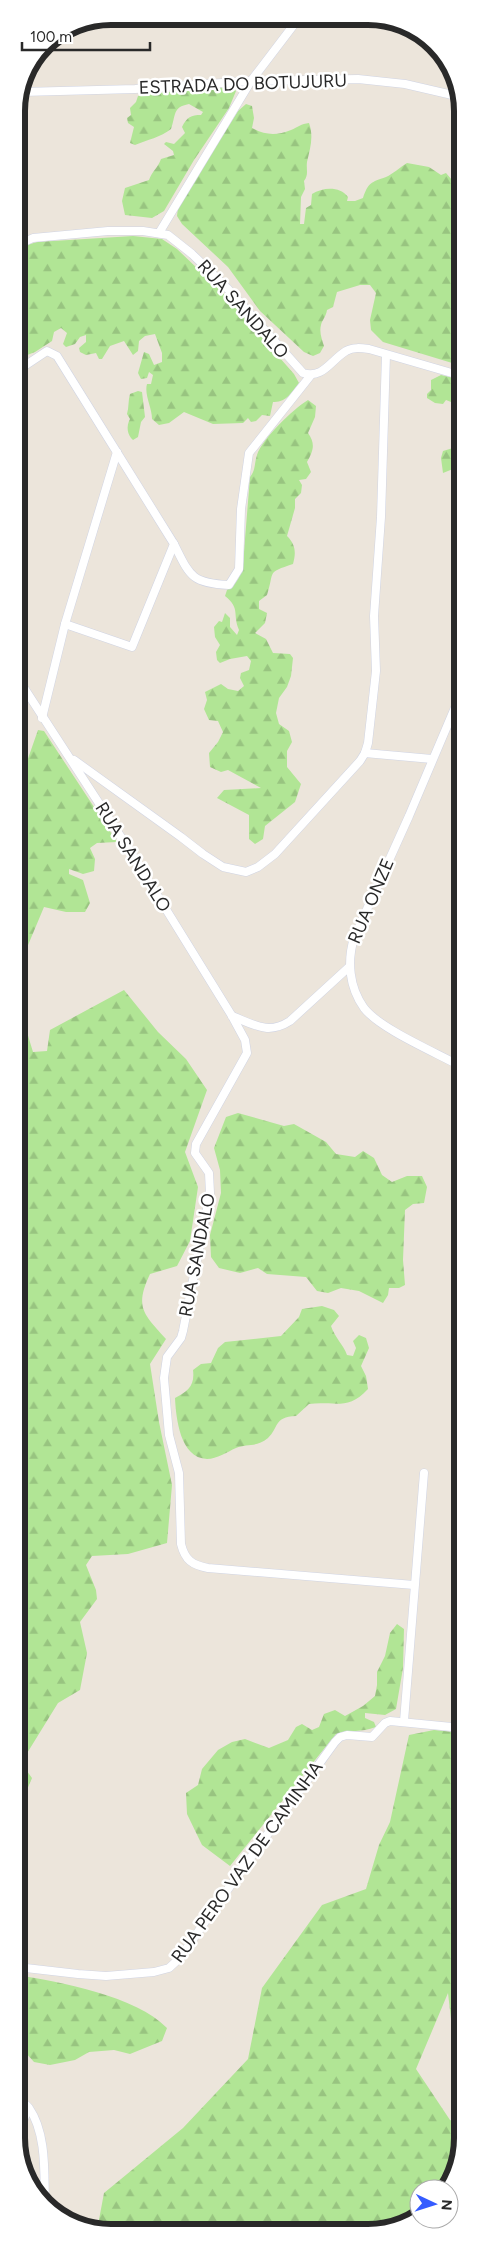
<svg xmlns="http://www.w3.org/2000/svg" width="479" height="2249" font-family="Figtree,sans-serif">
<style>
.forest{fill:url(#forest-firs)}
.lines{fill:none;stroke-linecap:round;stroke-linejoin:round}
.street-casing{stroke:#d0d4e3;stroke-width:9}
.street{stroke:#fff;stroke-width:8}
.labels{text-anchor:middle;stroke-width:5;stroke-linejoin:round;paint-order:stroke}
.street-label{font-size:18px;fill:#292929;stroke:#fff}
.rim{fill:none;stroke:#292929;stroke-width:6}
</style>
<defs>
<pattern id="forest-firs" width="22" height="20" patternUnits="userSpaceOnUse" patternTransform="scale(1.25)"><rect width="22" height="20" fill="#b1e595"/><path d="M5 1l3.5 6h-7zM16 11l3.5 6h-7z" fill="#98c480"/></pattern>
</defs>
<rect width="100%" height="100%" fill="#ece5db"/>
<!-- forest -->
<g class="forest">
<path d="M232,87L236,91L229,108L194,160L164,211L152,218L125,215L122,201L125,188L149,180C152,171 158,168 161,159L174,155L173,151L164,144L166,142L174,144L185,133L182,127C187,117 191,115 201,115L203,112L189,104C172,107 176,116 171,129C161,137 147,140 135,145L130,143L134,127L128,123L127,118L131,115L130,108L136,102L138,96L144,94Z"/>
<path d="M246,104L252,106L254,118L252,128C265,135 276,136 291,130C298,127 301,124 309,123C314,137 310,149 307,162C306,170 309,174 304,181L305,189L301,197L300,224H304L306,208L311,205L312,194C323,187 340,186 348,197L347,201H355L363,198C368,183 371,182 386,177C393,174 400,167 407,163L429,167L441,175L446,173L458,187H462V366L383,342L371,330L370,320L376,293L370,285H360L337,292L333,307L327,310C326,317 322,320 321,325C319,332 322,340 324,346L320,353L313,356L304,352L260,311L228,267L182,224L177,216L178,207L238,111Z"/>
<path d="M133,236L162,239L177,249L221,291L294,374L299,383C292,392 286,403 273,402L270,416L262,415L256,421L251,422L248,418L243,423L213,424L184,412L169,423L159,425L152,419C152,407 144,395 147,384H151L153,375L149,372L147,378L141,379L138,373L144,352L149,354L154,365L162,362V353L155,334L145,336L139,341L138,351L133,355L124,341L110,346L102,359H99L96,353L86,355L80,352L79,348L86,342V335L80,337L75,344L66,347L63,344L67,333L61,328L54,332L52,341L35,352L17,359L16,254L27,245L37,242Z"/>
<path d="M441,375L462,380V453L452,457L453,469L443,473L441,458L443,451L453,448L458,443C458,427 448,433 459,412L456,404L446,400L443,404L435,403L427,398V394L431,390V380Z"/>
<path d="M138,391L142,392L145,417L141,422L138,437L133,440C127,435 126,426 130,419L127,414C129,407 128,401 130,394Z"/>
<path d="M308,400L316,406L315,417L308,433C316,444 313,451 307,462L311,472L306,479L299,480L302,485L301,493L295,499V508L287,536C296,545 296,553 293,564C266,573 275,570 267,595L259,601V609L267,613L265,623L255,633L266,639L273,653L290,654L293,658L291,676L287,687L279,698L276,713L279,724L289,731L292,742L287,751V767L301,784L295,802L265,826L263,839L255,844L249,839V815L217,798L224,790L261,788L228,770L221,772L210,767L209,753L218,742L223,732L218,721L209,720L204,709L207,700L205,692L221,684L228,689L238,691L244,686L240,678L241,673L249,670L251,661L247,656L230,659L220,663L217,660L216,652L220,645L215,637L214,627L219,621L222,622L225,613L230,618V627L237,635L239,630C232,614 241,609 225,596L227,590C238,583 240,576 243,564L250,477C256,470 254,464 257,455C262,439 293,409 308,400Z"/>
<path d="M17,687L20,693L25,732L17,746Z"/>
<path d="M38,730L44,731L117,842L97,843L90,848L95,859L94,871L83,874L69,869V874L83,880L90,903L85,912H66L44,907L18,969L26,1029L33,1052L47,1051L50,1030L124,990L158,1032L186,1059L207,1090L185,1152L198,1187L190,1241L177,1266L150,1274C134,1308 144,1314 166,1339L150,1364L159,1422L172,1485L167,1543L128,1554L92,1556L86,1565L96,1590L97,1599L80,1622L87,1653L80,1690L58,1703L21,1763L32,1778L23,1799L17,1802V790Z"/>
<path d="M238,1113L284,1126L294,1124L326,1142L336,1154L355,1157L363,1151L374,1158L382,1175L392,1182L407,1176H422L427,1187L424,1203L413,1204L405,1210L403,1260L405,1285L399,1288H389L388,1295L383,1303L359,1291L341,1288L328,1293L317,1291L306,1277L267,1274L258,1268L240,1273L219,1268L211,1257L210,1235L221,1193L220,1170L214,1148L226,1117Z"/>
<path d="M322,1306L334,1310L339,1316L331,1326C335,1338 343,1344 347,1355L353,1356L356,1348L353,1341L359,1335L366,1338L369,1348L361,1366L366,1376L368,1389C348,1411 335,1401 309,1404L296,1416C273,1417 279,1428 268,1438C256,1448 247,1443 236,1448C227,1452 217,1459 207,1459C180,1458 176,1418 175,1398C188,1391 195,1386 193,1370L201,1364L211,1363L218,1348L225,1342L281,1336L299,1317L302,1309Z"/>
<path d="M397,1624L404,1629L403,1668L396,1709L385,1715L365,1713V1718L374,1722L376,1727C360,1733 351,1729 336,1734L230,1866L202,1845L187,1814L186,1793L198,1785L202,1769L218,1750L232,1742L245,1739L269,1748L288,1740L296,1727L302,1724L312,1730L319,1727L324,1714L335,1710L345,1716L363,1706L375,1696L377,1685V1672L385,1656L390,1633Z"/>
<path d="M434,1730L462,1733L463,2099L460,2097L448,1993L416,2069L450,2120L463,2125V2144L442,2189H419V2212C406,2216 393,2226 380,2232L102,2231L98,2225L104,2193L183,2128L248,2059L262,1988L322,1905L366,1889L379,1845L390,1822L409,1735Z"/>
<path d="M17,1975C61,1982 136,1996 167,2028L162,2041L130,2054L114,2050L89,2052L75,2060L50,2065L34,2062L25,2052L20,2040L17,2037Z"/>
</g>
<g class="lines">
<!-- street casing -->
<g class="street-casing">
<g id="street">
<path d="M22,92L135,89L251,81L358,79L405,84L461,97"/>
<path d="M159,233L251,81L299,18"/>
<path d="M16,246L33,238L108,231H143L168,235L192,254L227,288L303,373C323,379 330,361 346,351C353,347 361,348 369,349L462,376"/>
<path d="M17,371L47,351L57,356L174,544L132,647L65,624L42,718"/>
<path d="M174,544C190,576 191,583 229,585L239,569L241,509L249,453L311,375"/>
<path d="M65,624L117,452"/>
<path d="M17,677L130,851L232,1016L245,1040L247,1053L196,1144L195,1153L209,1173L210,1193L183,1331L181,1338L167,1357L164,1378L169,1435L179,1473L181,1544C185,1560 192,1565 208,1568L414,1585"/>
<path d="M462,691L409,816L354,938C347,961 349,987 364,1008C380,1029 437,1053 462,1067"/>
<path d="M365,753L432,759"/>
<path d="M74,760L181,837L203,854L223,867L246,872L258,867L275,854L360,761L365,753L368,743L376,671L374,616L381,517L386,355"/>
<path d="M232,1016C255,1025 268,1035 290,1021L349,967"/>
<path d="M404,1721L424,1473"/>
<path d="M17,1967L78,1974L106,1976L154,1972L169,1968L181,1957C230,1883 283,1814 335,1742L340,1737L347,1735L372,1737L385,1723L390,1721L462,1728"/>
<path d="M17,2098C21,2101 26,2104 29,2108C47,2134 44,2174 45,2204"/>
<path d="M17,2139L28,2108"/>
</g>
</g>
<!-- street -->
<use href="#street" class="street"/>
</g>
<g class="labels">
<!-- street labels -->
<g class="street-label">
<text transform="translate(243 84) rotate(-2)" y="6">ESTRADA DO BOTUJURU</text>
<text transform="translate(243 309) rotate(48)" y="6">RUA SANDALO</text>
<text transform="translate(133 857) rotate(58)" y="6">RUA SANDALO</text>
<text transform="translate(371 901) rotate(-67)" y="6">RUA ONZE</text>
<text transform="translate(197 1255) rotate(-79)" y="6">RUA SANDALO</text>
<text transform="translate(247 1862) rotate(-54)" y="6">RUA PERO VAZ DE CAMINHA</text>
</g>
</g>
<!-- crop -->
<path d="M0 0H479V2249H0ZM111 25H368A86 86 0 0 1 454 111V2138A86 86 0 0 1 368 2224H111A86 86 0 0 1 25 2138V111A86 86 0 0 1 111 25Z" fill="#fff" fill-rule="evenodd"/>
<path class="rim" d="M111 25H368A86 86 0 0 1 454 111V2138A86 86 0 0 1 368 2224H111A86 86 0 0 1 25 2138V111A86 86 0 0 1 111 25Z"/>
<!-- north arrow -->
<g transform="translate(434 2204) rotate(94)"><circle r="24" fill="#ffffff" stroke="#a9a9a9"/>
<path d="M0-4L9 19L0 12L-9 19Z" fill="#355cff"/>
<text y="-8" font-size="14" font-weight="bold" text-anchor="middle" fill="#292929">N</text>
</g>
<!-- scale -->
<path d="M22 42v8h128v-8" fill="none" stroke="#292929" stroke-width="2.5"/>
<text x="30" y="42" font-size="15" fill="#292929" stroke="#ffffff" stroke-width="4" paint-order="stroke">100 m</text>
</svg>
